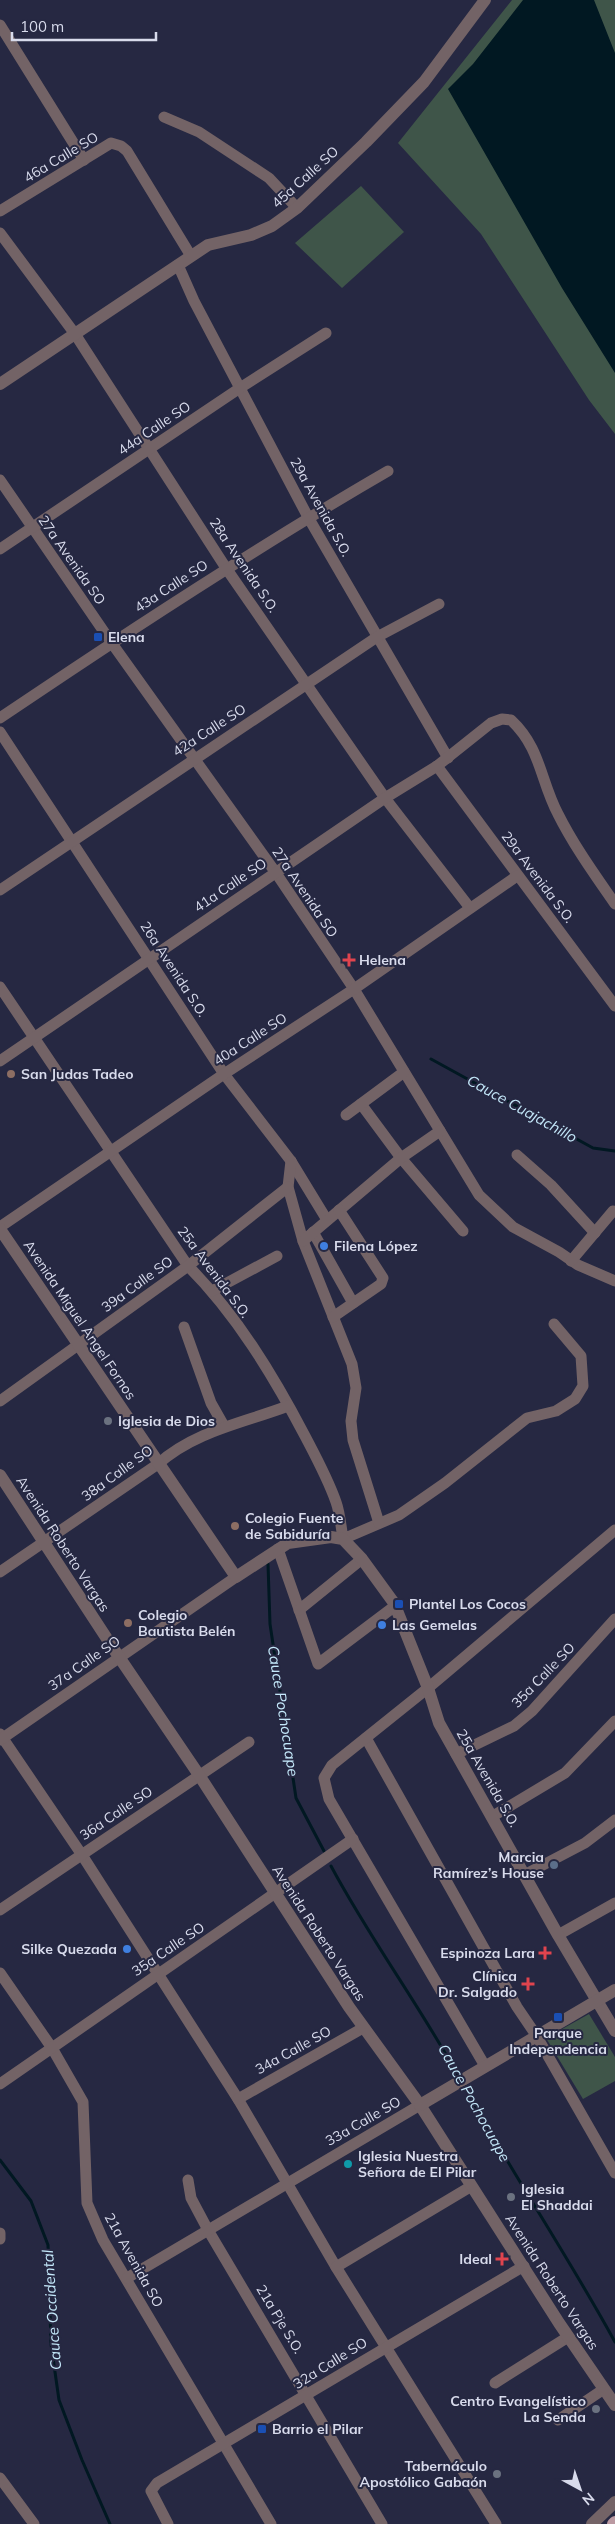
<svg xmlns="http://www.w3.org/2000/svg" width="615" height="2524" font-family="Mulish,sans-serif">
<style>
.green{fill:#3f5549}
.water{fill:#011822}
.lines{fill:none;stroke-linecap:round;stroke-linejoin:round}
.stream{stroke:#011822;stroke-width:3}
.minor{stroke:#736366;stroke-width:11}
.tertiary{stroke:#736366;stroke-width:12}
.primary{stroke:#bb9aa2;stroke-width:12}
.transit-dot{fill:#1a4fb4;stroke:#262842;stroke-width:2}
.health-dot{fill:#e0444e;stroke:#262842;stroke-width:2}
.education-dot{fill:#8d6e63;stroke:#262842;stroke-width:2}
.shop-dot{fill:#3f7fe0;stroke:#262842;stroke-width:2}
.worship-dot{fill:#6b7280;stroke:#262842;stroke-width:2}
.service-dot{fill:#5c6f8a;stroke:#262842;stroke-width:2}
.culture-dot{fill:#0f9aa8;stroke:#262842;stroke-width:2}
.labels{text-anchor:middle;stroke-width:4;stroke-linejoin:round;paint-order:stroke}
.street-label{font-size:14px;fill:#d8dbec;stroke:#262842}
.poi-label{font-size:14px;font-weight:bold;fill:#d8dbec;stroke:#262842;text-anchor:start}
.water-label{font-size:15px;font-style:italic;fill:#c4e8fa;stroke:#262842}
</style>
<rect width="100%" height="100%" fill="#262842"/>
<!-- green -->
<g class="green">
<path d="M512,0H615V434L589,400L481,234L398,143Z"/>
<path d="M361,186L404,232L342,288L295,243Z"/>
<path d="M589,2014L615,2057V2081L583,2099L546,2038Z"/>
</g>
<!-- water -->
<path class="water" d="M523,0H594L615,53V373L562,288L448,89L473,64Z"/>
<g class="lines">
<!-- stream -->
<g class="stream">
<path d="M431,1059L593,1148L615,1151"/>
<path d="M268,1564L270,1624L296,1798L324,1851"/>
<path d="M331,1866C370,1939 420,2006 460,2079"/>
<path d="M463,2084C511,2172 567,2254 615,2342"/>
<path d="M0,2160L31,2201L48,2245L51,2344L59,2400L82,2460L110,2524"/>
</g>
<!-- minor -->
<g class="minor">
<path d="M0,25L84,160"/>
<path d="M164,117L199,132L269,178L297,208"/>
<path d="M0,211L111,143L121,146L127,151L191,256"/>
<path d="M0,233L75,334L226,568L385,798L470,908"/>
<path d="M178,265L194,301L308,517L448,758"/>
<path d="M0,480L111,642L276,873L354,989L479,1195L513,1227L559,1252L578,1265L615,1281"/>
<path d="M0,549L240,388L326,333"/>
<path d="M0,718C127,632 255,548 388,471"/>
<path d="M0,732L224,1074L291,1161L327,1220"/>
<path d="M437,766L615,1006"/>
<path d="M0,890L377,637L439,604"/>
<path d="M0,987L188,1266C236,1314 273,1375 305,1436C316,1457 328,1479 336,1502C340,1513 341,1527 343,1539L399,1515L445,1483L527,1418L556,1411L575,1399L583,1386L581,1356L554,1324"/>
<path d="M0,1061L385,798L437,766L491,723L502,719L511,720C541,748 540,780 558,814C574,846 595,875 615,904"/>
<path d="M361,1104L401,1158L463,1231"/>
<path d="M346,1115L404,1072"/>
<path d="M517,1155L551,1185L595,1233"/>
<path d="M291,1161L288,1187L303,1241L352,1364L356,1388L351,1421L353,1440L379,1523"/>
<path d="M0,1227L224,1074L354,989L517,876"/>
<path d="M313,1232L353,1303"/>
<path d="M303,1241L401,1158L440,1131"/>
<path d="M571,1261L613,1211"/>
<path d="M212,1291L277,1256"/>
<path d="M333,1317L381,1284L383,1278L339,1210"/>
<path d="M184,1327L211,1403L224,1426"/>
<path d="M0,1401L188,1266L288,1187"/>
<path d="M278,1549L318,1664L395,1606"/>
<path d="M0,1572L158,1464C195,1431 243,1423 288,1406"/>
<path d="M299,1610L362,1559"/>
<path d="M0,1734L82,1855L238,2099L336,2267L496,2524"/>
<path d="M366,1738L517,2007L536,2035L615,2173"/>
<path d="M0,1740L236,1577"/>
<path d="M456,1754L514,1726L532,1711L615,1619"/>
<path d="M493,1816L565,1773L615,1721"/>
<path d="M524,1875L585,1843L615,1820"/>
<path d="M0,1910L249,1742"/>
<path d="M558,1935L615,1903"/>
<path d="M0,1973L52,2048L83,2102L87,2203L103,2240L271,2524"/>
<path d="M485,2066L329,1799L324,1778L332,1765L428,1688L615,1530"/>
<path d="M0,2084L353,1839"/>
<path d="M238,2099L363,2028"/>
<path d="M188,2180L191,2198L208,2230L382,2524"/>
<path d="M0,2233V2239"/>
<path d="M336,2267L470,2187"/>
<path d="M127,2278L420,2105"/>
<path d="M495,2383L568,2337"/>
<path d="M558,2420L601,2391"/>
<path d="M0,2478L34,2524"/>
<path d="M168,2524L151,2491L157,2483L524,2266"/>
</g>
<!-- tertiary -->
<g class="tertiary">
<path d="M0,384L208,245L251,235L272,226L297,208L366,142L424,82L485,0"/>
<path d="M0,1229L236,1577L288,1543L331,1537L343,1539L362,1559L394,1603L428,1688L439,1723L558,1935L615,2031"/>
<path d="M0,1475L115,1651L199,1775L349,2007L420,2105L559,2323L615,2405"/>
<path d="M420,2105L615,1990"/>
<path d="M592,2524L615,2502"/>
</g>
<!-- primary -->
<path class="primary" d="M613,2524L615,2522"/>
</g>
<!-- markers -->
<g class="transit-dot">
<rect x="93" y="632" width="10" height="10" rx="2.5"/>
<rect x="394" y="1599" width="10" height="10" rx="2.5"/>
<rect x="553" y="2012" width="10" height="10" rx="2.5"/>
<rect x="257" y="2424" width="10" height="10" rx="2.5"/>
</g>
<g class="health-dot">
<path d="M346.5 952.5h5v5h5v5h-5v5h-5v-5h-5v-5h5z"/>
<path d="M542.5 1945.5h5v5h5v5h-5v5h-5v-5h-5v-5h5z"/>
<path d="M525.5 1976.5h5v5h5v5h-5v5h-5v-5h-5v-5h5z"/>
<path d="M499.5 2251.5h5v5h5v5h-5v5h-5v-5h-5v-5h5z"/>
</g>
<g class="education-dot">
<circle cx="11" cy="1074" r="5"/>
<circle cx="235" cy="1526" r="5"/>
<circle cx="128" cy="1623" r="5"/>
</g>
<g class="shop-dot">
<circle cx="324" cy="1246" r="5"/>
<circle cx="382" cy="1625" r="5"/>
<circle cx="127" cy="1949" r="5"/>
</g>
<g class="worship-dot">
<circle cx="108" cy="1421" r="5"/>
<circle cx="511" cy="2197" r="5"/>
<circle cx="596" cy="2409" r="5"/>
<circle cx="497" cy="2474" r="5"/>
</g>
<circle class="service-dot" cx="554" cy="1865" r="5"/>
<circle class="culture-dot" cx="348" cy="2164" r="5"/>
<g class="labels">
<!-- street labels -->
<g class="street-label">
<text transform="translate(61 157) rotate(-31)" y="5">46a Calle SO</text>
<text transform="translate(305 177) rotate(-42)" y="5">45a Calle SO</text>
<text transform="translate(154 428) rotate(-34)" y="5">44a Calle SO</text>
<text transform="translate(321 507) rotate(61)" y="5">29a Avenida S.O.</text>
<text transform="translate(72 560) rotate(55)" y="5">27a Avenida SO</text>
<text transform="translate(244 565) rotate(56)" y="5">28a Avenida S.O.</text>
<text transform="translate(171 586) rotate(-33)" y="5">43a Calle SO</text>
<text transform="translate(209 730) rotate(-33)" y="5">42a Calle SO</text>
<text transform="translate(538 877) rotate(53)" y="5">29a Avenida S.O.</text>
<text transform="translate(230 885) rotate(-34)" y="5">41a Calle SO</text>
<text transform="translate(305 892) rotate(56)" y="5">27a Avenida SO</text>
<text transform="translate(174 969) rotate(57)" y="5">26a Avenida S.O.</text>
<text transform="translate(250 1039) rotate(-33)" y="5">40a Calle SO</text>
<text transform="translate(214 1272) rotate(53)" y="5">25a Avenida S.O.</text>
<text transform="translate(137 1284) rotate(-36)" y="5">39a Calle SO</text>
<text transform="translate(80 1320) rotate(56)" y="5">Avenida Miguel Angel Fornos</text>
<text transform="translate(117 1473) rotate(-36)" y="5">38a Calle SO</text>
<text transform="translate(63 1544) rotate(57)" y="5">Avenida Roberto Vargas</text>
<text transform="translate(84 1663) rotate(-35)" y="5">37a Calle SO</text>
<text transform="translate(543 1675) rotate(-46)" y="5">35a Calle SO</text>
<text transform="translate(488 1778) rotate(60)" y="5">25a Avenida S.O.</text>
<text transform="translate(116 1813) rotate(-34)" y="5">36a Calle SO</text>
<text transform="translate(319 1933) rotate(57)" y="5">Avenida Roberto Vargas</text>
<text transform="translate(168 1949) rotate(-34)" y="5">35a Calle SO</text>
<text transform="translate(293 2050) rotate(-29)" y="5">34a Calle SO</text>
<text transform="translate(363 2121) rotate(-30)" y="5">33a Calle SO</text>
<text transform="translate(134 2260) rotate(61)" y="5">21a Avenida SO</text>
<text transform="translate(552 2282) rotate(57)" y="5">Avenida Roberto Vargas</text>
<text transform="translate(280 2319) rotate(59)" y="5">21a Pje S.O.</text>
<text transform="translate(330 2363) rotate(-32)" y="5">32a Calle SO</text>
</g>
<!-- poi labels -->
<g class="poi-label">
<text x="108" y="642">Elena</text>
<text x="359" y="965">Helena</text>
<text x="21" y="1079">San Judas Tadeo</text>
<text x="334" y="1251">Filena López</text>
<text x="118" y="1426">Iglesia de Dios</text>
<text x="245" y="1523">Colegio Fuente<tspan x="245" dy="16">de Sabiduría</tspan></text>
<text x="409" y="1609">Plantel Los Cocos</text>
<text x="138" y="1620">Colegio<tspan x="138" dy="16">Bautista Belén</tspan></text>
<text x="392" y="1630">Las Gemelas</text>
<text x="544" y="1862" text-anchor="end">Marcia<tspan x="544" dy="16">Ramírez’s House</tspan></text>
<text x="117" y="1954" text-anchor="end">Silke Quezada</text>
<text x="535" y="1958" text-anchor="end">Espinoza Lara</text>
<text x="517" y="1981" text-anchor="end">Clínica<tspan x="517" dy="16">Dr. Salgado</tspan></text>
<text x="558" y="2038" text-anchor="middle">Parque<tspan x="558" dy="16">Independencia</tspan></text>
<text x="358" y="2161">Iglesia Nuestra<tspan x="358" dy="16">Señora de El Pilar</tspan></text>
<text x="521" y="2194">Iglesia<tspan x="521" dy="16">El Shaddai</tspan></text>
<text x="492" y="2264" text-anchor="end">Ideal</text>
<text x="586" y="2406" text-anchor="end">Centro Evangelístico<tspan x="586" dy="16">La Senda</tspan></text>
<text x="272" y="2434">Barrio el Pilar</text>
<text x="487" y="2471" text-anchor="end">Tabernáculo<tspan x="487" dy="16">Apostólico Gabaón</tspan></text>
</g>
<!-- water labels -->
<g class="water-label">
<text transform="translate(522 1109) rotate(29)" y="5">Cauce Cuajachillo</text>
<text transform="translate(283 1711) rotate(81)" y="5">Cauce Pochocuape</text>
<text transform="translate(474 2103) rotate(61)" y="5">Cauce Pochocuape</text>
<text transform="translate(52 2310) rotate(-94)" y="5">Cauce Occidental</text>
</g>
</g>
<!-- north arrow -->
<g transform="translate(580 2489) rotate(140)" stroke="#262842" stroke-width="4" paint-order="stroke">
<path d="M0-4L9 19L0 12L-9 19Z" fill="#d8dbec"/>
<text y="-8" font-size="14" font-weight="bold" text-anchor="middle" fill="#d8dbec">N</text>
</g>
<!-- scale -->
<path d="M12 32v8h144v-8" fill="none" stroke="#d8dbec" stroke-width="2.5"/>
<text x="20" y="32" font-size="15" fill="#d8dbec" stroke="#262842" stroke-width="4" paint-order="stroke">100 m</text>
</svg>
